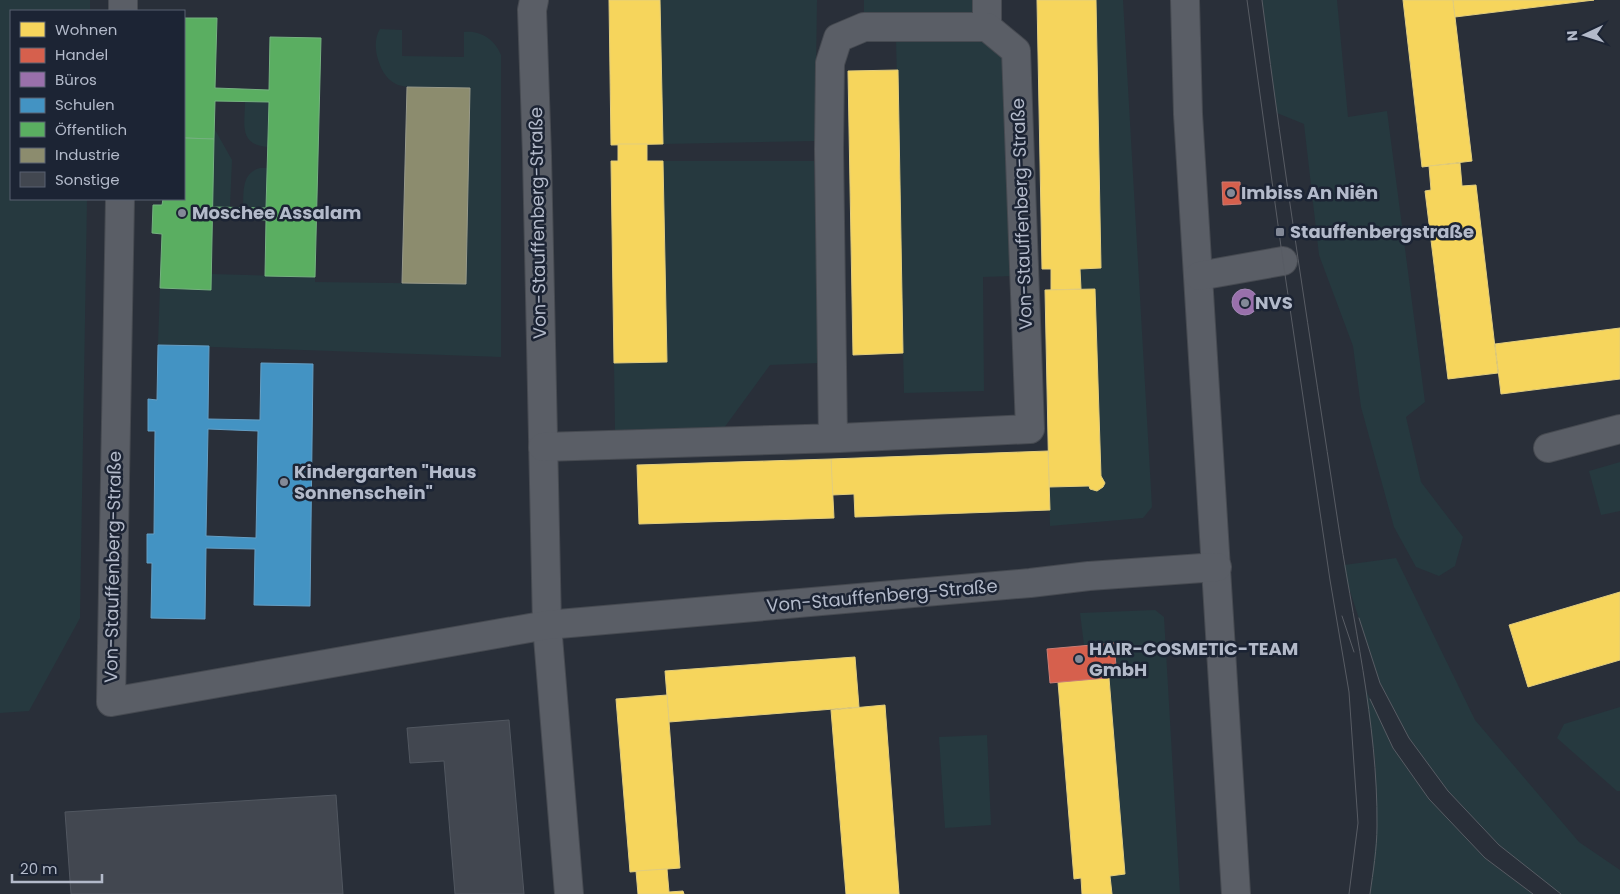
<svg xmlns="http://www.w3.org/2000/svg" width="1620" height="894" font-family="Poppins,sans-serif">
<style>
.green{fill:#26393f}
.homes{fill:#f6d55c;stroke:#e2cd7d}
.shops{fill:#d6604d;stroke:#cc7b72}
.offices{fill:#9970ab;stroke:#a186b4}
.schools{fill:#4393c3;stroke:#659fc5;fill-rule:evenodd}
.public{fill:#5aae61;stroke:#75b280}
.industry{fill:#8c8c6e;stroke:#989a8a}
.building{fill:#424750;stroke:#515760}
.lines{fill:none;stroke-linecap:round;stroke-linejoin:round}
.minor-casing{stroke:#464a51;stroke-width:30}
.minor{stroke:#5a5e66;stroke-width:28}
.tram{stroke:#585c64;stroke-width:1}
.poi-dot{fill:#838997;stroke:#1c2434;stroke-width:2}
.labels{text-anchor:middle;stroke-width:5;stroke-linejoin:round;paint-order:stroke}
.poi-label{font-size:18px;font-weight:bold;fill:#b3baca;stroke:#1c2434;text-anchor:start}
.street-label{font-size:18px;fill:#b3baca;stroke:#1c2434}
</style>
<rect width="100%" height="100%" fill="#292f39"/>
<!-- green -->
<g class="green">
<path d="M0,0H90V11H11V199H87L80,618L29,711L0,713Z"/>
<path d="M660,0H817L815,141L663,144Z"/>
<rect x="864" y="0" width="123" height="27"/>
<path d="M1096,0H1123L1152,507L1143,518L1050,526L1049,487L1089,486L1090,489L1097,491L1103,487L1105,483L1101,476L1095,289H1081L1080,269L1101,268Z"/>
<path d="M1262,0H1337L1348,117L1387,111L1425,402L1406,417L1421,482L1463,537L1455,566L1439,576L1416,567L1394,527L1361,407L1353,346L1319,255L1304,124L1277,113Z"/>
<path d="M380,29L402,30V56L464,57V32C481,30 495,40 501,55V357L158,345L160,288L210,290L211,274L315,277V282L465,284L470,88C456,88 407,90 396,84C385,79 380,67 377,56C375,47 375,37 380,29Z"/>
<path d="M896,38L985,39L1006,57L1013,276L983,277L984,391L904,393Z"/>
<path d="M245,102H269L268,147C238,145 245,124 245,102Z"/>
<path d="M214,128L232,160L230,207H212Z"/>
<path d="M663,161H814L818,363L770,365L724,428L615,430L614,363L667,362Z"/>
<path d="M260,168H268L266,208H243C244,192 241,173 260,168Z"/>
<path d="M1620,462V511L1601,515L1589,471Z"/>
<path d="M1396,558L1475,720L1579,842L1620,870V894H1561L1558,892L1499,845L1448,791L1409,738L1380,683L1347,582L1344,565Z"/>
<path d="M1155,610L1164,617L1180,894H1112L1110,876L1125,874L1109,678L1117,677L1115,643L1084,645L1080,613Z"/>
<path d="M1365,688L1393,748L1429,799L1485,858L1533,894H1370L1377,828L1375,759Z"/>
<path d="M1620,707V791H1617L1557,738L1564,724Z"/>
<path d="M987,735L991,825L945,828L939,737Z"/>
</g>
<!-- homes -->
<g class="homes">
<path d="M609,0H660L663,144L611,145Z"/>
<path d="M1037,0H1096L1101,268L1080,269L1081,289L1051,290V269H1042Z"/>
<path d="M1403,0H1453L1472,161L1422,167Z"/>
<path d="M1453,0H1594L1455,17Z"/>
<path d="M898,70L903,353L853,355L848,71Z"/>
<path d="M618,144H647V161H663L667,362L614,363L611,161H618Z"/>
<path d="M1460,163L1462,186L1476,185L1498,373L1448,379L1425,191L1431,190L1429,166Z"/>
<path d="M1095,289L1101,476L1105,483L1103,487L1097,491L1090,489L1089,486L1049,487L1045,290Z"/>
<path d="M1620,328V379L1501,394L1495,344Z"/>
<path d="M1048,451L1050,510L855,517L854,494L832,495L831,459Z"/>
<path d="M831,459L834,518L639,524L637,465Z"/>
<path d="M1620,592V660L1528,687L1509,625Z"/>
<path d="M855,657L859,707L669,722L665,671Z"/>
<path d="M1109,678L1125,874L1110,876L1112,894H1082L1081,878L1074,879L1058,682Z"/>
<path d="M667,695L680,868L630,872L616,699Z"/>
<path d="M885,705L899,894H846L831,710Z"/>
<path d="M667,869L669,892L683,891L684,894H638L636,871Z"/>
</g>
<!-- shops -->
<g class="shops">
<path d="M1222,182H1240L1241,204L1223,205Z"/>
<path d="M1114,643L1117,677L1050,683L1047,649Z"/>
</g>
<!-- offices -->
<circle class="offices" cx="1245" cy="302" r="13"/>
<!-- schools -->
<path class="schools" d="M158,345L209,346L208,419L260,420L261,363L313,364L310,606L254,605L255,549L206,548L205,619L151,618L152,563H147V534H154L155,431H148V399L157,400ZM208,429L258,431L256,538L206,536Z"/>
<!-- public -->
<g class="public">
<path d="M184,18H217L215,88L269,90L270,37L321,38L315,277L265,276L266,220L212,218V207L266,208L269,102L215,101L214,139L184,138Z"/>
<path d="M184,138L214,139L211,290L160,288L162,234L152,233L153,205H162L163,199H184Z"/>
</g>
<!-- industry -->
<path class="industry" d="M407,87L470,88L466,284L402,283Z"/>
<!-- building -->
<g class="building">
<path d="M509,720L524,894H455L444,761L410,763L407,728Z"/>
<path d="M336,795L343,894H71L65,812Z"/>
</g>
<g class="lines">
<!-- minor casing -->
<g class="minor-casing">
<g id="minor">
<path d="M534,0L532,10L537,156L547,625L569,894"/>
<path d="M1185,0L1188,114L1236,894"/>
<path d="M123,11V0"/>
<path d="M987,27V0"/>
<path d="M120,199L111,702L547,625L1030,583L1089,576L1217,567"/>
<path d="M1199,276L1283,261"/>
<path d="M543,447L840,438L1030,429L1016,51L987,27H864L838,38L830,63L829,149L833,438"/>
<path d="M1548,448L1620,429"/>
</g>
</g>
<!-- minor -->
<use href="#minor" class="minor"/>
<!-- tram -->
<g class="tram">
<path d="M1247,0L1283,261L1330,580L1349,692L1358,823L1349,894"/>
<path d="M1262,0C1284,173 1311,344 1337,516C1352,619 1378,722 1377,826C1377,849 1373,872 1370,894"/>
<path d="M1342,616L1354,652"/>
<path d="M1359,618L1380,683L1409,738L1448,791L1499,845L1561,894"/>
<path d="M1370,699L1393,748L1429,799L1485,858L1533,894"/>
</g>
</g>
<!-- markers -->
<g class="poi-dot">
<circle cx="1231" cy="193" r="5"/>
<circle cx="182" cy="213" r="5"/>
<rect x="1275" y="227" width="10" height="10" rx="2.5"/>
<circle cx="1245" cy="303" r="5"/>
<circle cx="284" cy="482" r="5"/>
<circle cx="1079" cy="659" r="5"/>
</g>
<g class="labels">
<!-- poi labels -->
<g class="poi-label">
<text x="1241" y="199">Imbiss An Niên</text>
<text x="192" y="219">Moschee Assalam</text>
<text x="1290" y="238">Stauffenbergstraße</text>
<text x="1255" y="309">NVS</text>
<text x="294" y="478">Kindergarten "Haus<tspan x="294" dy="21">Sonnenschein"</tspan></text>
<text x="1089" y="655">HAIR-COSMETIC-TEAM<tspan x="1089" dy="21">GmbH</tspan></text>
</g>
<!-- street labels -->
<g class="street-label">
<text transform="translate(1022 214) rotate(-92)" y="6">Von-Stauffenberg-Straße</text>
<text transform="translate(538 223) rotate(-91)" y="6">Von-Stauffenberg-Straße</text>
<text transform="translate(113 567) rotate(-89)" y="6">Von-Stauffenberg-Straße</text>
<text transform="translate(882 596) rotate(-5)" y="6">Von-Stauffenberg-Straße</text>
</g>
</g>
<!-- legend -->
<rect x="10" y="10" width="175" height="190" fill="#1c2434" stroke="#586070"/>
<rect x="20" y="22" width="25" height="15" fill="#f6d55c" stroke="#586070"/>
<text x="55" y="35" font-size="15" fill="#b3baca">Wohnen</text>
<rect x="20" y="48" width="25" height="15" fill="#d6604d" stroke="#586070"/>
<text x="55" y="60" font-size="15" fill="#b3baca">Handel</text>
<rect x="20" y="72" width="25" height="15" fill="#9970ab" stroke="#586070"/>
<text x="55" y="85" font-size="15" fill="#b3baca">Büros</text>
<rect x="20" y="98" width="25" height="15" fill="#4393c3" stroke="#586070"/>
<text x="55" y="110" font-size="15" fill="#b3baca">Schulen</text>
<rect x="20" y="122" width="25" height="15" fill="#5aae61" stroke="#586070"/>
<text x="55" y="135" font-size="15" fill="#b3baca">Öffentlich</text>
<rect x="20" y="148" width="25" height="15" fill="#8c8c6e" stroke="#586070"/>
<text x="55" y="160" font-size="15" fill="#b3baca">Industrie</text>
<rect x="20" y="172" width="25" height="15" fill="#424750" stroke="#586070"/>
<text x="55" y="185" font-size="15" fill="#b3baca">Sonstige</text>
<!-- north arrow -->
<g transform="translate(1585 35) rotate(266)" stroke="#1c2434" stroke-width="4" paint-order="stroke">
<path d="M0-4L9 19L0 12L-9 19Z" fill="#b3baca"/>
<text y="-8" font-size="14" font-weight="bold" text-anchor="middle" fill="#b3baca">N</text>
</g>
<!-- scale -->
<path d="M12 874v8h90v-8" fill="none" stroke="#b3baca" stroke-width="2.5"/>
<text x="20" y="874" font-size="15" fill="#b3baca" stroke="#1c2434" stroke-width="4" paint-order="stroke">20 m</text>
</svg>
